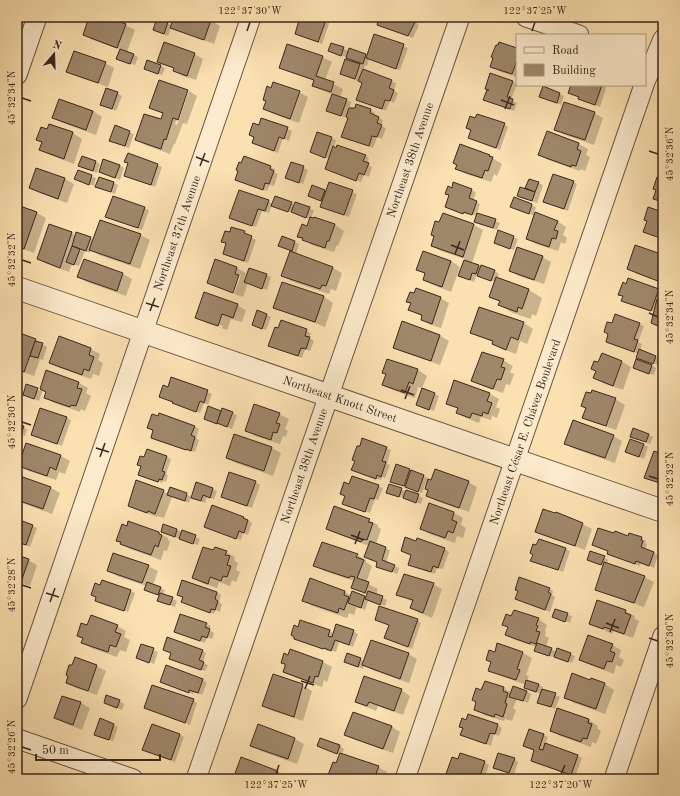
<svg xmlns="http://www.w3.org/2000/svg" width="680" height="796" font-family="'Old Standard TT',serif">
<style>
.shadow{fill:#0003;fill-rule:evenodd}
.building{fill:#9f876a;stroke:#3b271d}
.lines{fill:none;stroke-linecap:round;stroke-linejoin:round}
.minor-casing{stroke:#6b5542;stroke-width:21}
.tertiary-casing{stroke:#6b5542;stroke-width:24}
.minor{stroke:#fcebcc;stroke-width:19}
.tertiary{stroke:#fcebcc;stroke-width:22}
.ticks{fill:none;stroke:#3b271d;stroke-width:1.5}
.labels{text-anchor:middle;stroke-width:3;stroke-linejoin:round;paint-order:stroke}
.street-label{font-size:12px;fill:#3b271d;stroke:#fcebcc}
.neatline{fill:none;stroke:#3b271d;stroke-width:1.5}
.ticks-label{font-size:10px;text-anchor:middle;fill:#3b271d}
</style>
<rect width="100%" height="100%" fill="#fbe0b1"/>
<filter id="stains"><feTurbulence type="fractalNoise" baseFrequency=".005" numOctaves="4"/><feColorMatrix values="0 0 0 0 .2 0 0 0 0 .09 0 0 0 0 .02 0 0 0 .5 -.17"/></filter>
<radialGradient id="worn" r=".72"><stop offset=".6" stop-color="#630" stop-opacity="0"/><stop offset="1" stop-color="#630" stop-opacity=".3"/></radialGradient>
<!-- shadow -->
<g class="shadow">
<path d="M90,17H103L125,25L135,30L127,52L138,57L135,65L122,61L121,50L93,40L84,35Z"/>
<path d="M116,17H132L130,22Z"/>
<path d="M175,17H208L215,21V23L220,26L214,44L181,32L171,27L168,36L154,30L157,19L172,25Z"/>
<path d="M301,17H323L330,21L322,44L296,34Z"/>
<path d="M380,17H415L419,19L417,24L419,25L413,38L378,24Z"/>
<path d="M375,35L408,48L400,70L369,59L367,66L365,65L363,70L396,83L394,91L398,93L394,103L390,101L386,111L357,100L363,83L345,76L354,62L346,57L329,51L332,44L349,51L350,50L368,56Z"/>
<path d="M517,49V77L501,72L491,67Z"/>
<path d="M194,54L203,59L196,80L183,76L174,70L175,69L158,61Z"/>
<path d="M322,57L332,62L325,80L343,89L340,98L351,102L349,109L370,110L375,113L374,116L383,120L381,126L386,128L382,139L377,137L373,148L347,139L349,118L331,113L332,94L323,91L313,86L315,81L289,72L280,67Z"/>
<path d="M105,63L114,68L108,87L77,76L68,71Z"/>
<path d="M161,66L165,68L162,75L150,71Z"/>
<path d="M491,74L517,84L511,100L517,103L514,111L485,100L490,91L486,88Z"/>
<path d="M160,81L188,91H187L175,124L177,125L189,91L197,96L187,124L183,123L175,144H174L170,154L145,145L136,140L161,120L164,114L150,108Z"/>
<path d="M572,85H607L600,107L579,99L580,97Z"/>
<path d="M544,88L564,96L561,105L540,97Z"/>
<path d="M299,92L308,97L299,123L273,114L264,109Z"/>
<path d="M117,93L122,96L116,111L101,104Z"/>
<path d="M93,111L102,117L96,135L63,123L54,118Z"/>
<path d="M594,113L603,118L594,145L565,135L556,130Z"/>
<path d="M262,119L292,131L289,141L283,138L278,153L253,143Z"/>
<path d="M504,124L508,127L500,150L469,138L472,131L467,128Z"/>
<path d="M49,125L73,133L82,139L74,164L50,155L41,150L43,143L37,139L47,130Z"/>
<path d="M116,127L134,134L129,148L115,143Z"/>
<path d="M547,132L579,144L588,149L586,155L590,157L585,171L581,169L580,171L548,160L539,155Z"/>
<path d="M318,133L336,140L334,148L365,156L369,158L367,164L372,167L369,177L364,175L361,182L330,171L329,159L311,152Z"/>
<path d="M460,145L489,156L502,164L497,176L494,174L491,182L466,174L457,168Z"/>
<path d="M128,154L162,167L155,187L125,175L129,164L126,162Z"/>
<path d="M244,158L275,169L274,172L278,174L274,186L270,185L267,191L241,182L242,164Z"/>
<path d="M96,162L100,164L97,173L79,166Z"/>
<path d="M292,163L308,170L303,184L291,180Z"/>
<path d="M120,165L124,168L120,180L104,174Z"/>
<path d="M36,169L65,179L74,184L67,203L39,193L30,188Z"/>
<path d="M78,171L96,178L94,186L76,179Z"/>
<path d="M530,180L543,185L537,203L518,196L526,190Z"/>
<path d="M573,182L577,184L568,211L544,202Z"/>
<path d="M114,183L118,185L115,194L96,186Z"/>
<path d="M330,183L357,194L349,217L326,209L323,202L313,198L325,191L327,192Z"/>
<path d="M454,184L476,192L473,201L480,204L477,214L500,223L497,230L475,221L477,216L469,213L468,215L446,207Z"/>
<path d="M113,197L149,210L142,230L107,217Z"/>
<path d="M268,201L273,204L291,203L295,205L309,208L314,210L311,219L314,218L335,225L344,231L338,246L337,245L334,252L312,245L298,236L308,227L310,219L272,205L269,213L262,211L256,227L234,220Z"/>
<path d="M532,205L536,207L534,213L557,221L566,227L563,235L567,238L565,244L561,242L558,251L536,244L527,238L535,216L511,207Z"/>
<path d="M18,206L37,213L46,218L34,253L17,247Z"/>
<path d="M443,214L474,225L483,230L472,263L495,271L499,274L497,279L529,290L542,298L536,316L532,314L531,319L513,313L499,305L500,302L490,296L495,282L477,274L474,282L460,276L465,259L441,251L432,246Z"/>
<path d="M244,232L249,235L248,236L256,240L248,263L228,256L227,244L223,241L230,233Z"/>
<path d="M499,232L518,239L514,250L499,245Z"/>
<path d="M72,233L76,236L90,238L94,240L140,235L150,240L140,269L99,255L91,250L90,253L85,251L79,266L72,264L69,272L47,264L38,259Z"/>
<path d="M283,238L299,244L296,254L333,268L342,273L336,291L331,289L329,294L291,281L282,275L291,251L280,246Z"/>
<path d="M424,252L451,261L460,267L451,292L433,285L424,280L426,274L417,269Z"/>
<path d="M663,253V283L637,274L628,268L662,256Z"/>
<path d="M542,257L551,262L544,284L519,276L510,271Z"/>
<path d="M84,260L123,274L132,279L126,296L87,282L78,277Z"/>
<path d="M215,260L237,268L246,273L244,279L246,280L250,269L271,277L267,290L248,283L243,297L234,294L241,275H238L232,293L217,287L208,282Z"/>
<path d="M283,283L324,297L333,303L325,327L284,312L274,307Z"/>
<path d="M627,285L658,290L663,292L660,301L663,302V328L652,323L655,312L627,303L624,297L619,294Z"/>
<path d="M440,298L449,303L441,328L431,325L422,320L423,317L409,310L411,303L408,301Z"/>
<path d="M237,305L246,310L242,322L231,319L227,330L206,323L196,317ZM205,320L223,326L222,328L205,322Z"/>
<path d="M480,308L524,323L533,329L527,344L520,341L516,354L502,349L493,344V342L480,337L471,332Z"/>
<path d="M267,315L271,317L266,330L257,327Z"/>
<path d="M281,321L311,333L309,338L314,341L310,351L305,349L302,358L274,348Z"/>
<path d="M612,324H639L644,326L638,342L642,344L640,351L660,359L658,365L641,359L639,354L607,341Z"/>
<path d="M17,334L35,340L47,347L43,360L40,359L34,376L17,370Z"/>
<path d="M439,335L449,341L440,365L403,352L394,347Z"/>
<path d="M59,338L91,349L100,354L98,360L103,363L99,376L93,374L91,379L60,368L50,363Z"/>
<path d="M602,354L622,362L631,367L623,390L603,383L594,378Z"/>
<path d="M388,360L418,370L427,376L422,388L418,387L415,398L393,390L383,385L387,375L383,373Z"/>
<path d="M503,360L513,366L510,372L514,374L510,385L506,384L503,393L482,386L473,381Z"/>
<path d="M651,365L656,368L654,375L638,370Z"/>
<path d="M47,371L79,383L88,388L86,393L91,396L85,411L81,409L80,412L54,403L45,398L47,392L43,390L39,401L24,395L27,385L40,391Z"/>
<path d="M172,378L212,394L208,405L204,403L200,413L173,403L168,388Z"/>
<path d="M434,394L439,396L434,411L421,407Z"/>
<path d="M490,394L499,399L496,407L500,409L497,418L492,416L491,420L481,417L479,423L466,418L457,413L458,409L447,403Z"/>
<path d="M615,399L625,405L616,430L593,422L584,417L587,409L582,406Z"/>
<path d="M222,412L232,413L237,415L232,429L205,419Z"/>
<path d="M279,414L289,419L285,429L288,431L286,437L283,436L280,444L255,436L246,430Z"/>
<path d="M66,418L71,420L62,446L32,435Z"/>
<path d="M17,425L27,429L25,436L17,433Z"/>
<path d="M194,426L199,429L196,438L199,440L195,452L191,451V452L156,440L154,431L148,428Z"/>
<path d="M648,435L653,437L650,444L636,439Z"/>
<path d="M613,436L622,441L615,463L575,449L565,444Z"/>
<path d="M363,439L391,450L387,464L390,465L385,478L382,477L381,480L357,472L360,448Z"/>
<path d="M27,444L61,456L70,461L65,474L59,472L56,480L29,471L19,465Z"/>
<path d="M644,445L648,447L644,459L626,452Z"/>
<path d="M272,448L281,453L273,476L236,463L227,458Z"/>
<path d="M148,450L171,459L166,474L168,475L166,482L163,481L162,483L144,477L145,458Z"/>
<path d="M663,455V485L645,477Z"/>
<path d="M409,470L428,478L422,493L391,481Z"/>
<path d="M17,476L51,488L60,493L52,514L17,501Z"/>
<path d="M255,482L260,485L252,508L226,499Z"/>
<path d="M468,482L477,487L469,512L436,501L427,495Z"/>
<path d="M197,483L217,491L214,499L207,497L205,503L191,497L189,503L172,497L164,518L157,516V517L138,510L129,505L163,491L168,494L170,488L192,497Z"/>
<path d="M390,485L423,498L421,504L387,492Z"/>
<path d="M378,486L383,488L378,500L375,499L370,513L348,506L346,496Z"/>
<path d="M429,505L454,513L463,518L461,525L466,528L463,538L457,536L455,543L430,534L421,529Z"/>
<path d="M243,517L252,523L248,535L243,533L241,540L205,527Z"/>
<path d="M17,520L37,528L30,547L17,542Z"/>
<path d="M369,520L378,525V527L381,529L376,544L390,550L386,563L399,568L397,574L377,566L378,562L369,546L337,534L328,529Z"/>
<path d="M129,522L159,533L168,538V540L170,541L167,551L164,550L161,560L130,549L117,541L127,527Z"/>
<path d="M578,522L592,529L585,550L546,536L536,531Z"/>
<path d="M177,530L200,539L198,545L166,534Z"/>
<path d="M628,537L641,538L646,541L645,543L647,544L645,549L658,555L654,568L641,563L640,566L608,554L609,551Z"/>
<path d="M445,549L449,552L443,569L437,568L435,574L413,567Z"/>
<path d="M566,549L570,551L563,572L531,560Z"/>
<path d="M226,552L235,557L234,560L238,563L236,570L240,572L236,582L232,580L230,586L219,582L217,588L202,583L193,578Z"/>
<path d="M357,555L366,560V562L372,566L366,583L378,589L376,595L387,600L385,606L368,601L365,610L357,606L354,615L349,613L347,618L312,606L303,600L310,579L345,592L352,596L353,593L366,598L367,595L352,587L354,581L324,571L315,566Z"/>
<path d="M17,556L28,560L37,565L30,586L17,582Z"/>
<path d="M604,557L608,560L607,564L644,577L654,582L644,607L606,594L596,589L604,566L593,562Z"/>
<path d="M148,566L158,571L153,585L165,590L163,595L177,601L175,607L163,603L160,596L145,590L146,586L117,576L108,570Z"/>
<path d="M433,584L442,589L432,618L420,613L411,608L413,602L398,594Z"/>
<path d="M549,589L553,591L552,595L555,597L550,612L516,599Z"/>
<path d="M130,591L135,593L128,612L100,603Z"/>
<path d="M217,592L221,595L219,602L222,604L220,612L216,610L214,614L186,604L182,602L184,598L178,595Z"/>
<path d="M17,596L21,598L17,609Z"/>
<path d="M555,610L572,616L570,623L553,617Z"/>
<path d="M625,611L635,616L634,618L639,621L633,638L613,631L612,634L590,623Z"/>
<path d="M512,617L538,619L547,625L545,631L546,632L545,636L549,638L546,647L557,652L570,654L575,656L572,663L554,656L553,657L539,653L536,647L515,640L506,635Z"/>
<path d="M417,620L421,623L412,649L385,638Z"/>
<path d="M206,624L211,626L209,630L214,633L212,639L207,637L205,643L175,632Z"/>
<path d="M117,626L126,631L124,637L130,640L126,652L120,650L117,657L91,648L82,642L83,639L78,636L88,627Z"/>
<path d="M330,631L334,634L353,631L358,634L353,647L339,642L336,652L328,650V651L295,638V637Z"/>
<path d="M141,645L158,652L154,664L137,658Z"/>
<path d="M612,645L621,650L619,657L624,660L621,667L616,665L614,674L590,665L581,660Z"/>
<path d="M164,650L202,651L206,653L203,663L208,665L205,671L175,661L172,654Z"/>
<path d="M291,651L323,662L332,667L327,682L324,680L322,687L294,677L284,672L286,665L282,662L289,656Z"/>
<path d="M495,653H523L532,658L526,675L529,676L527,681L539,685L543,687L542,690L560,697L555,709L539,702L541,694L525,688L526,685L499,675L489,670L492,663L487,660Z"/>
<path d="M408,654L417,659L409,683L372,670L364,665L363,669L345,662L347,655L364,661Z"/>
<path d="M96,666L106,671L97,695L76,688L67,683L73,667Z"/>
<path d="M591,679L605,684L614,690L605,714L574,703L565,697L591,681Z"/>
<path d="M203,680L207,683L202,695L194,692L193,694L161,682Z"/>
<path d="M485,682L504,688L512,693L526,691L531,694L528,703L517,699L513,708L516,710L512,721L505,719L504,721L484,715L475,709Z"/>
<path d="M302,685L312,691L303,721L273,711L264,706Z"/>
<path d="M401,690L410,696L403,715L378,706L376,711L366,707L356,702Z"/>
<path d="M63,697L81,703L90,708L82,730L64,723L55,718Z"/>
<path d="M193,700L197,703L190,725L145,708Z"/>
<path d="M119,701L124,704L122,710L105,703Z"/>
<path d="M558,709L589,720L598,726L597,728L601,731L596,744L592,742L591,747L560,736L551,730Z"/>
<path d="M100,720L118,727L113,741L99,737Z"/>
<path d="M467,721L498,725L502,728L499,736L494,734L491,746L466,737L462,735L464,729L460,727Z"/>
<path d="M391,726L400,732L393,753L355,740L346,735Z"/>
<path d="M180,735L184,737L175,762L143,750Z"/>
<path d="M544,735L548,737L545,744L582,758L575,777L532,761L535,751L524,746Z"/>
<path d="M295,739L304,744L297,764L261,751L251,746Z"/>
<path d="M318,746H340L344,749L342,754L378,767L387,772L385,779H335L329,774L337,764L340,755Z"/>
<path d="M241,759L278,772L287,777V779H234Z"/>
<path d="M514,759L518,762L514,775L499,770Z"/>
<path d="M459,760L484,762L489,765L484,779H453V777L447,774Z"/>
</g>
<!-- building -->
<g class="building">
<path d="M89,17H106L126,24L117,48L83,35Z"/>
<path d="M174,17H206L211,20L204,40L170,28Z"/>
<path d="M300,17H327L318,42L295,34Z"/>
<path d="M379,17H415L413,21L415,22L408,36L377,25Z"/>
<path d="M157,18L168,22L164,34L153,30Z"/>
<path d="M374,34L404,44L396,69L366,58Z"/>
<path d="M164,42L195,53L187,76L173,71L174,68L157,62Z"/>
<path d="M499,42L517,48V60L512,74L490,67L493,58L491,57L496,45H498Z"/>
<path d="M331,43L344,47L341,56L328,51Z"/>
<path d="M287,44L323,56L316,76L334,82L331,92L312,86L314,80L279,68Z"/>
<path d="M349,48L366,54L363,64L346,58Z"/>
<path d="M120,49L134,54L130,64L116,59Z"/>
<path d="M74,51L106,62L98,83L66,72Z"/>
<path d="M345,59L360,64L355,79L340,74Z"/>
<path d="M147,60L161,65L158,74L144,69Z"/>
<path d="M363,69L392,80L389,88L394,90L390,101L385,100L382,109L356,100L362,83L358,81Z"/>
<path d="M490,73L513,81L507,97L513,99L510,109L483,100L487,90H489L485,89Z"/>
<path d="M159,80L188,90L178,120L173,118L166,140L164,139L161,149L135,140L144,114L161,119L163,113L149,108Z"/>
<path d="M273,82L300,91L290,119L263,109L266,101L263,100L267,86L271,88Z"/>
<path d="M571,85H602L595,105L578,99L579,97L568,93Z"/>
<path d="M543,86L560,93L557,103L539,97Z"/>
<path d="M106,88L118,92L112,109L100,105Z"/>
<path d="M332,94L347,99L341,116L326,111Z"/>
<path d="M59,99L93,111L86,130L52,118Z"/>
<path d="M564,102L595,112L585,140L554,130Z"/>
<path d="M356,104L371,109L370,113L379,117L377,123L382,125L377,137L372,136L369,146L341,137L348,118L346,117L349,108H355Z"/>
<path d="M477,114L505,123L496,148L468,138L471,130L466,128L470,116L475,118Z"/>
<path d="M261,118L288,127L284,139L279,137L274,151L252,143L254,137L249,135L253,123L259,125Z"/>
<path d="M49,124L73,132L64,159L39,150L42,142L36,140L41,127L47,129Z"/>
<path d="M115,125L130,131L125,146L109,141Z"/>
<path d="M547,131L579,143L577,149L581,151L576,166L571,165V167L538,155Z"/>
<path d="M317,132L332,137L325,158L310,152Z"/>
<path d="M460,144L490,155L489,156L493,157L488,171L485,170L482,178L455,169L457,165L453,163Z"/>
<path d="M337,145L366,155L363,161L369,163L364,175L359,173L356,181L325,169L333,146L336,148Z"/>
<path d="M663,152V164L659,163Z"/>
<path d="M128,153L158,164L151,185L124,176L128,163L124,162Z"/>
<path d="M82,156L96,161L93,171L78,166Z"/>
<path d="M244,156L271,166L270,169L274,171L269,184L265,183L263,190L235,180L238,171L236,170L239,162L241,163Z"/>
<path d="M103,159L120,165L115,178L99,172Z"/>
<path d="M291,162L304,166L299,183L285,178Z"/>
<path d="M36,168L65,178L58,199L29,188Z"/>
<path d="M78,170L92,175L89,185L74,179Z"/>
<path d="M660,173L663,174V202L653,199L656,190L653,189L657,177H658Z"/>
<path d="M553,174L574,181L564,209L543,202Z"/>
<path d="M99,177L114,182L111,192L95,187Z"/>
<path d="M529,179L539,182L535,192L525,188Z"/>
<path d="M329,182L353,190L344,215L320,207Z"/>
<path d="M453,182L472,189L469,198L477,201L472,215L464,212L463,214L445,207L449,195L445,194L448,186L452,188Z"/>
<path d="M312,185L325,190L321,201L308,196Z"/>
<path d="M520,187L535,192L532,201L517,196Z"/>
<path d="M239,190L269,200L265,211L258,209L252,226L229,218Z"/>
<path d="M113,196L145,207L138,228L105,217Z"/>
<path d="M275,196L292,202L288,212L271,206Z"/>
<path d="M514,197L532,204L529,214L510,207Z"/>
<path d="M295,202L310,207L306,218L291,212Z"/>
<path d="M17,205L37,212L24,249L17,246Z"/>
<path d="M648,207L663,212V239L643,232L647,221L644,220Z"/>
<path d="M535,212L558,221L554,230L558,231L556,239L552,238L549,247L526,239Z"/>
<path d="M443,213L474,224L463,257L431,246L434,236L431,235L435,221L439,222Z"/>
<path d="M477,213L496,219L493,228L474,222Z"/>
<path d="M310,217L313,218L314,217L335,224L329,241H327L325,248L302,240L303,238L297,237L302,224L307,226Z"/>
<path d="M100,220L141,234L130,264L89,250Z"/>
<path d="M49,224L72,232L60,268L37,259Z"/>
<path d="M231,227L245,231L244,233L252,236L244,261L223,254L226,243L221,242L225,231L230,232Z"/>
<path d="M498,230L514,236L510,249L494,243Z"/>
<path d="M76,232L91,237L86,251L72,246Z"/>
<path d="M282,236L295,241L292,251L278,246Z"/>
<path d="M635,245L661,254L663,252V283L627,269Z"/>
<path d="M72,246L80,249L74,265L66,262Z"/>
<path d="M517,247L543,256L534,280L509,271Z"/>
<path d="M290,251L333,267L326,286L322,285L320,289L281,276Z"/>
<path d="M423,251L451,261L442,287L423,280L425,273L416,270Z"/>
<path d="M84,259L123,273L117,291L77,277Z"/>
<path d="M215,259L237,267L235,274L239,275L233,293L207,283Z"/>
<path d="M464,260L479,265L476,274L472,273L470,280L458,276Z"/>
<path d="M481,265L495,270L491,281L477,276Z"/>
<path d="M249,268L267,274L262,289L244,282Z"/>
<path d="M496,277L529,289L522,309L518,307L517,312L498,305L500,301L489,297Z"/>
<path d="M628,278L659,289L651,311L621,301L623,296L618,295L623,282L626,284Z"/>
<path d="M282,282L324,296L315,322L273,308Z"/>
<path d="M416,288L441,297L432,324L421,320L422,315L408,310L411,303L406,302L410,292L414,293Z"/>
<path d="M204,292L238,304L233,318L222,314L218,326L195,318Z"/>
<path d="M657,299L663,301V328L651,323Z"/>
<path d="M479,307L524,322L518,340L511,337L506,350L492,344L493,341L470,333Z"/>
<path d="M257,310L267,314L262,329L252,325Z"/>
<path d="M615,314L640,323L634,339L638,340L634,352L606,342L608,334L604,332L607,322L612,323Z"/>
<path d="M281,320L307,329L305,336L310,337L306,349L301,348L298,356L268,346L275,327L278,328Z"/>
<path d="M402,321L440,335L431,361L393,348Z"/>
<path d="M17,332L36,339L24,372L17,369Z"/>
<path d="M59,336L91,348L89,355L94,357L89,371L84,369L82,375L49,363Z"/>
<path d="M35,341L43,343L38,358L30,356Z"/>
<path d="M639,349L656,356L653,364L636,358Z"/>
<path d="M482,352L504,359L501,367L505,368L501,380L497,379L493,389L471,381Z"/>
<path d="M602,353L622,361L613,386L593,378L596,371L591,369L594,361L598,362Z"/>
<path d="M387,359L418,369L413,384L409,382L405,393L382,385L386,374L382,373Z"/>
<path d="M636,359L652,365L649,374L633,368Z"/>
<path d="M46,370L79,382L77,388L82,389L76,406L71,405L70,407L44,398L46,392L40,389Z"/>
<path d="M171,377L208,390L204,403L200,401L196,412L172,403L173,402L159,397L163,385L168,387Z"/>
<path d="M454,380L490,393L487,401L492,403L488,414L483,412L482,416L472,413L470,418L456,413L458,408L446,404Z"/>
<path d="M26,384L38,388L34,399L23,395Z"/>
<path d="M422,388L435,393L429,410L416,405Z"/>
<path d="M592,390L616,398L606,426L582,418L586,408L581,406L586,392L591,393Z"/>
<path d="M254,404L280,413L276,423L280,424L277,433L273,432L271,440L245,431Z"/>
<path d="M208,406L221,411L217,424L204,419Z"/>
<path d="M40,408L67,417L57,444L31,435Z"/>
<path d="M222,408L233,412L227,427L217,423Z"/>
<path d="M159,413L195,426L191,435L195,437L191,451L187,449L186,450L151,438L153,430L147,428L152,414L158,416Z"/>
<path d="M573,420L614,435L605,458L564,444Z"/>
<path d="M17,424L24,426L21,434L17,433Z"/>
<path d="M633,428L649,434L646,442L630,437Z"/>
<path d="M663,429V440L658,438L660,432L662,433Z"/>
<path d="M234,434L272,447L264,471L226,458Z"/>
<path d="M362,438L387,447L382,461L386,462L381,477L377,475L376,479L351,470L355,461L352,460L357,446H360Z"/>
<path d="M630,439L644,444L639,457L625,452Z"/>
<path d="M26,443L61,455L56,470L50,467L47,476L18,466Z"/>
<path d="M147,449L167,456L162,471L165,472L162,480L159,479L158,482L138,475L141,466L137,465L140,456L144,457Z"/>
<path d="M654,451L663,454V484L644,478Z"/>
<path d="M396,464L410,469L404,486L390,482Z"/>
<path d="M435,469L469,481L459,508L426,496L428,490L425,489L428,479L431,480Z"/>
<path d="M411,470L424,475L418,492L405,487Z"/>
<path d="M229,472L256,481L247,506L221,497Z"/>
<path d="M17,475L51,487L43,509L17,500Z"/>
<path d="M352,476L379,485L374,499L370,498L365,512L342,504L345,496L340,494L344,482L349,484Z"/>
<path d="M136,480L164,490L155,514L148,511L147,513L128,506Z"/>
<path d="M196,482L213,488L210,498L203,495L201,501L191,498Z"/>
<path d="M389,484L402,488L399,497L386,493Z"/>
<path d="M170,487L187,493L185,501L167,495Z"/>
<path d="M406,490L419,494L416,503L403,498Z"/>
<path d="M429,503L454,512L452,520L457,522L453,533L448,531L445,538L420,529Z"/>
<path d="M212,505L244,517L243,518L248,520L244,533L239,531L236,539L204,527Z"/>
<path d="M334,506L370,519L368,522L373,523L367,540L363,539L361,542L326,529Z"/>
<path d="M543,509L555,513L556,512L583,523L575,546L535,532Z"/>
<path d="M17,519L33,525L26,545L17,542Z"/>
<path d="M128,521L159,532V534L162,535L158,547L155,545L151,555L120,544L121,542L116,541L122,524L127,526Z"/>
<path d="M163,524L177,529L175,537L161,532Z"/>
<path d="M598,528L614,533L615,531L628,536L629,533L642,537L641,540L643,541L641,547L654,552L649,566L636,561L635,564L607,554L608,551L592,545Z"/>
<path d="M182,530L196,535L193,544L179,539Z"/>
<path d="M405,537L416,541L417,538L445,548L438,568L433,566L431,572L408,565L411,555L401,551Z"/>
<path d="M539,539L566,548L558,570L530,561L533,555L530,553L533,544L536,545Z"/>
<path d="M370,541L386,547L382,560L395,565L392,572L376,567L377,562L364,557Z"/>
<path d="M322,542L358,554L356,557L364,560L357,578L369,582L365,593L351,588L355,577L350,576L349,578L313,566Z"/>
<path d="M203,547L213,550L215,547L227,551L225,555L230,556L227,565L231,566L227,577L223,576L221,581L210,577L208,584L192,578Z"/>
<path d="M590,551L605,556L601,565L587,560Z"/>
<path d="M113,553L149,565L142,583L107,571Z"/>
<path d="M17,555L29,559L21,582L17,580Z"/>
<path d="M604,562L645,576L634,603L595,590Z"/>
<path d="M404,574L434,583L423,613L410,608L413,600L396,595Z"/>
<path d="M519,577L550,588L548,592L551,594L545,610L515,599L518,591L515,590Z"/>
<path d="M310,578L345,591L344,595L349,597L344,610L339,608L338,613L302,601Z"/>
<path d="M102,580L131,590L124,611L95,601L96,597L91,595L95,583L100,585Z"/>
<path d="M182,580L217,592L215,599L218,601L215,610L211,609L210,613L181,602L183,597L177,595Z"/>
<path d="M147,582L161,587L158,595L144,590Z"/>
<path d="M352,591L365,596L361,608L348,603Z"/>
<path d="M368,591L383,596L380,605L365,599Z"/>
<path d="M160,593L173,597L170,605L157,601Z"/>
<path d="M597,600L626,610L625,613L631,615L624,634L604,627L603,629L589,624Z"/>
<path d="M379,606L418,619L408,647L384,638L389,625L375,620Z"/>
<path d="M555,609L568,613L565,622L552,617Z"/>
<path d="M514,610L539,618L536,625L538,626L536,631L540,632L536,644L530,642V644L505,635L508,627L502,625L506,614L511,616Z"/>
<path d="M180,614L207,623L205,627L210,629L207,638L202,636L200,641L174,632Z"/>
<path d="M91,615L118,625L115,632L121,634L116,647L110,645L108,652L81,643L83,638L77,636L81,623L87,625Z"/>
<path d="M300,620L330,630L328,636L332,637L336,624L354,630L349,645L335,640L331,651L324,648L323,649L294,639V637L291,635L294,625L298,627Z"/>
<path d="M588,635L613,644L610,651L615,653L612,662L607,661L604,669L579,660Z"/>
<path d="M167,637L203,650L199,660L204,662L201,670L169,659L171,653L163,650Z"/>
<path d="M371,640L409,653L400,679L362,665Z"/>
<path d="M497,643L523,652L517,669L520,670L516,680L488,671L491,662L486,660L489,650L495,652Z"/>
<path d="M537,643L552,648L549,656L534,651Z"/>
<path d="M141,644L154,648L149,663L136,658Z"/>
<path d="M557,648L571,653L568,662L554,657Z"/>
<path d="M290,649L323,661L318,677L315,676L313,683L283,672L285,666V664L281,663L284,653L288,655Z"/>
<path d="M347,653L361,658L358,667L344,662Z"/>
<path d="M75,657L97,665L88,691L66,683L68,676L66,675L69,665H72Z"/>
<path d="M166,665L203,679L198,693L189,690V693L160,682Z"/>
<path d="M572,673L590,680L591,678L605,683L596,709L564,698Z"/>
<path d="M273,674L303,684L294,717L262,706Z"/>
<path d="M364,676L402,689L394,711L369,702L367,706L355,702Z"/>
<path d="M526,680L539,684L536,692L524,688Z"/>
<path d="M485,681L504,687L503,691L508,693L505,703L507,704L503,717L495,714L494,717L474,710L476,702L472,700L476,688L481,690Z"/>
<path d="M152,685L194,699L185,723L144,708Z"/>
<path d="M513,686L527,691L523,701L509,697Z"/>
<path d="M542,689L556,693L551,707L537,703Z"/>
<path d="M106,695L120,700L117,708L104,703Z"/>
<path d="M62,696L81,702L73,725L54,718Z"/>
<path d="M557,708L589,719L588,723L592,724L587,739L583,738L581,742L550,731Z"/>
<path d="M353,712L392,726L383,749L344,735Z"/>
<path d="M468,714L498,724L495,734L490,733L486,744L460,735L463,728L459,727L462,718L466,720Z"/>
<path d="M100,718L114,724L109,740L94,735Z"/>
<path d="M152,724L180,734L171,760L142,750Z"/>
<path d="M258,724L295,738L288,759L250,746Z"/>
<path d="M529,729L544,734L539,749L543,750L545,743L578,755L571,775L531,761L534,750L523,746Z"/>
<path d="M320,738L340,745L337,754L317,746Z"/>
<path d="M340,753L379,766L374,779H335L331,778L332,776L328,775L333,762L336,763Z"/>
<path d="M460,753L485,761L479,779H451L452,776L446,774L452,757L458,759Z"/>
<path d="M498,753L515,758L509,773L493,768Z"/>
<path d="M241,757L278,771L276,779H233Z"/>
</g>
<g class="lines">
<!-- minor casing -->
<g class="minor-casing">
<g id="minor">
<path d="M526,17L579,35"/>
<path d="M17,75L37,17"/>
<path d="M645,82L663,39"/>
<path d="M17,699L251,17"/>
<path d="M18,739L133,779"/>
<path d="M196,779L460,17"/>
<path d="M405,779L644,85"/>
<path d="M614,779L663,636"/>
</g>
</g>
<!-- tertiary casing -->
<g class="tertiary-casing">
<path id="tertiary" d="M17,288L663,511"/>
</g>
<!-- minor -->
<use href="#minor" class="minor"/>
<!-- tertiary -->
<use href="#tertiary" class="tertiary"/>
</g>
<!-- ticks -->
<path class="ticks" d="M247,31L250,22M532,31L535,22M22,98L31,101M501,100L514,105M505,109L510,96M649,151L658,154M196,157L209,162M200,166L205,153M451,245L464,250M455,254L460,241M22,260L31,263M146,303L159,307M150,311L155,298M649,313L658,317M401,390L414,395M405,399L410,386M22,422L31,425M96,448L109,452M100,457L105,443M649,476L658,479M351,535L364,540M355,544L360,531M22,585L31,588M46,593L59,597M50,602L55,588M606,623L619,628M610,632L615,619M649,638L658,641M301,681L314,685M305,689L310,676M22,747L31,750M276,774L279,765M561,774L565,765"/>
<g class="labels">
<!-- street labels -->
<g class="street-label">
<text transform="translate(410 160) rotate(-71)" y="4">Northeast 38th Avenue</text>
<text transform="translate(177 233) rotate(-71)" y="4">Northeast 37th Avenue</text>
<text transform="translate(340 399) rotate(19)" y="4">Northeast Knott Street</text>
<text transform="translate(525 432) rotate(-71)" y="4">Northeast César E. Chávez Boulevard</text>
<text transform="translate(304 466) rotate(-71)" y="4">Northeast 38th Avenue</text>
</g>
</g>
<!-- margin -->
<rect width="680" height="796" fill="none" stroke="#fbe0b1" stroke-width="44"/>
<!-- legend -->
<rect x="516" y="34" width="130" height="52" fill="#fcebcc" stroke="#af9d86"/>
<rect x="524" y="47" width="20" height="6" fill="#fcebcc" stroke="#af9d86"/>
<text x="552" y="54" font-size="12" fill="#3b271d">Road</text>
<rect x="524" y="64" width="20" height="12" fill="#9f876a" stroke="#af9d86"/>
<text x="552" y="74" font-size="12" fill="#3b271d">Building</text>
<!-- north arrow -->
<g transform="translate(54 54) rotate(19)" stroke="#fcebcc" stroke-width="3" paint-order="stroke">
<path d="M0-3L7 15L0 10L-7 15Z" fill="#3b271d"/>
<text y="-6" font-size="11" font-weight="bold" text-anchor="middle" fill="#3b271d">N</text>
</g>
<!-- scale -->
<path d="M36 754v6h124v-6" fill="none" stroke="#3b271d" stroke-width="2"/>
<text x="42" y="754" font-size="12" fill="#3b271d" stroke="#fcebcc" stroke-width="3" paint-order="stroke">50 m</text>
<rect x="22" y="22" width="636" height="752" class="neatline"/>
<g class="ticks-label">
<text x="250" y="14">122°37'30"W</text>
<text x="535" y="14">122°37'25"W</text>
<text transform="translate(11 98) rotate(-90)" y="4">45°32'34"N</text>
<text transform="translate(669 154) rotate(-90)" y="4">45°32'36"N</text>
<text transform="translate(11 260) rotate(-90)" y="4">45°32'32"N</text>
<text transform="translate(669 317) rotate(-90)" y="4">45°32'34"N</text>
<text transform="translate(11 422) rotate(-90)" y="4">45°32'30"N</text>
<text transform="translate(669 479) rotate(-90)" y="4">45°32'32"N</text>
<text transform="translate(11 585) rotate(-90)" y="4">45°32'28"N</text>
<text transform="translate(669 641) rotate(-90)" y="4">45°32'30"N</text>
<text transform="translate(11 747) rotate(-90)" y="4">45°32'26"N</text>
<text x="276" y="788">122°37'25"W</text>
<text x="561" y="788">122°37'20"W</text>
</g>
<rect width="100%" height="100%" filter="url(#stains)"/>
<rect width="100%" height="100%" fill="url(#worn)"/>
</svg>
